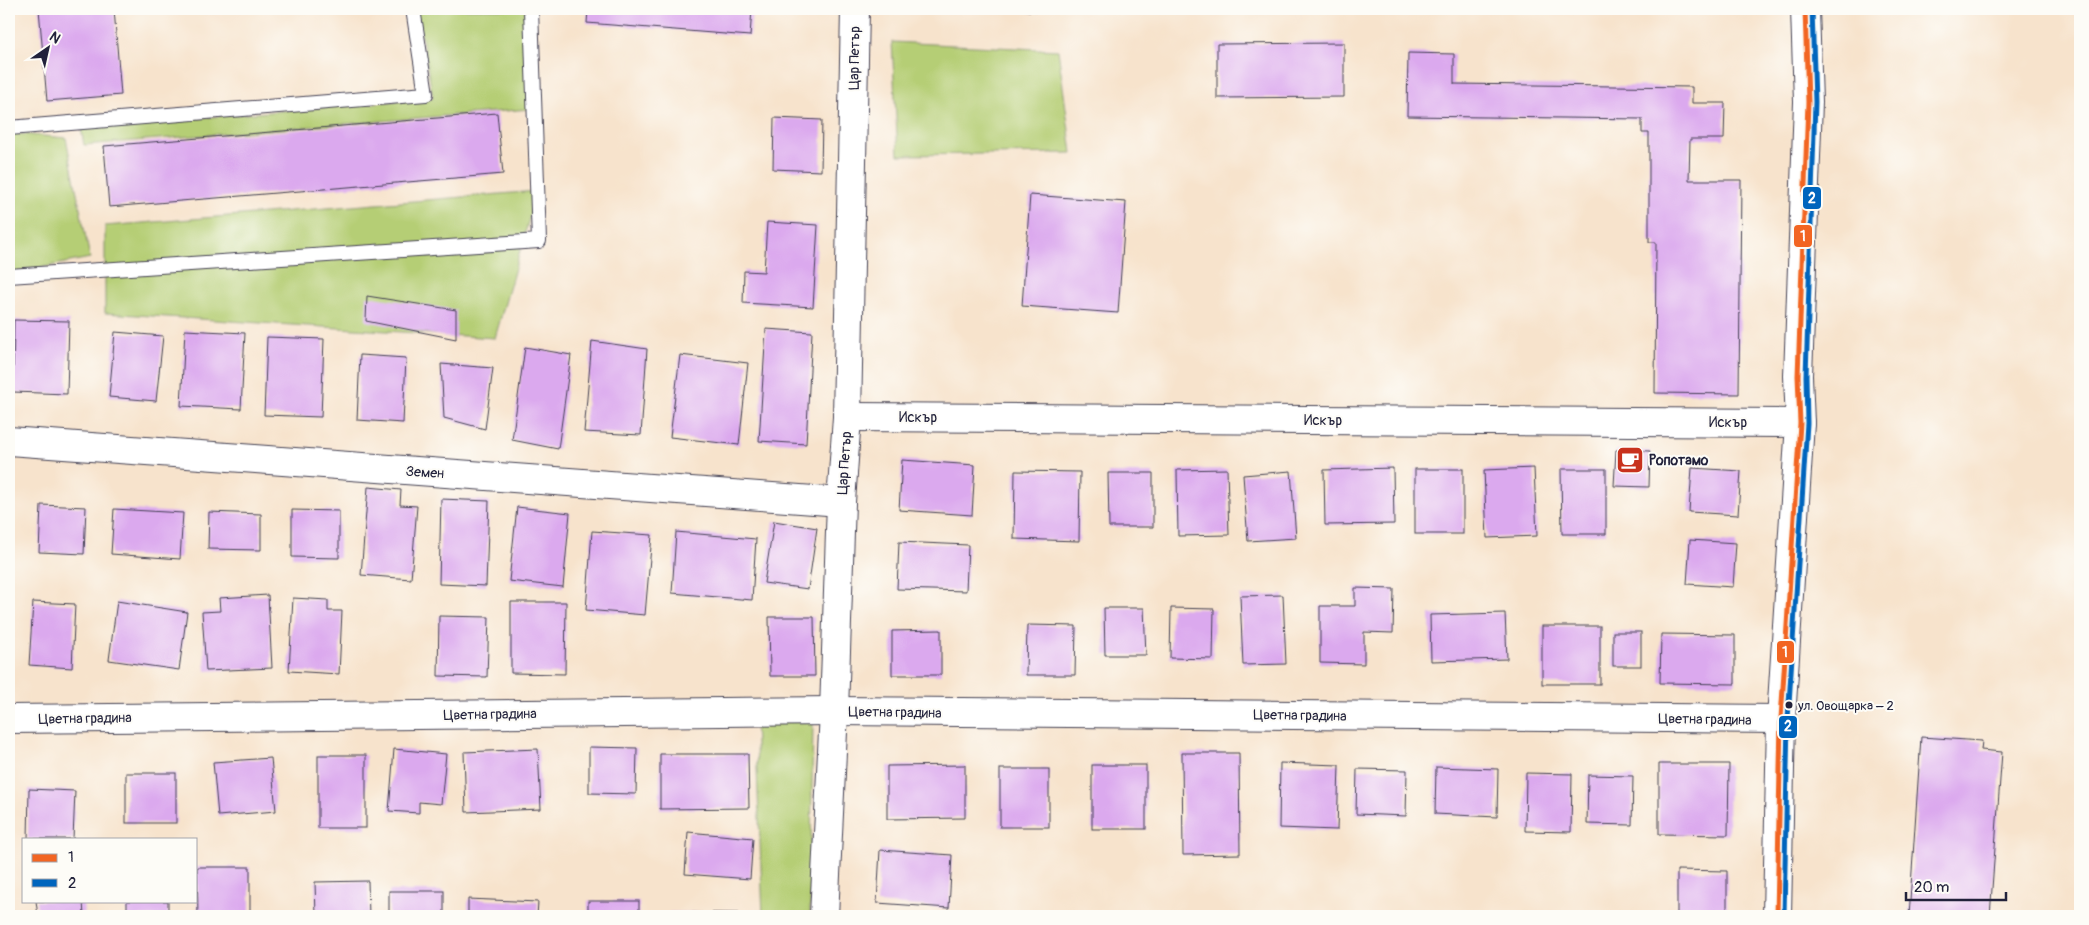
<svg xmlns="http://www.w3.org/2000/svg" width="2089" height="925" font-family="Pangolin,sans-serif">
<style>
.park{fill:#b5ce74;stroke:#6c7858}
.building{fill:#dba9ee}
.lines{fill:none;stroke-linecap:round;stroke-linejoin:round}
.lane-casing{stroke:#423f51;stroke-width:16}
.street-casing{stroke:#423f51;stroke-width:30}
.lane{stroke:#fff;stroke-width:14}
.street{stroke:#fff;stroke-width:28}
.bus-1-casing{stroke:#fdfcf7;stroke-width:9}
.bus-2-casing{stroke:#fdfcf7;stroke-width:9}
.bus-1{stroke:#f26522;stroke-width:5}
.bus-2{stroke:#0065bd;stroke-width:5}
.bus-dot{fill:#22223b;stroke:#fdfcf7;stroke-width:2}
.labels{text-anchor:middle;stroke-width:4;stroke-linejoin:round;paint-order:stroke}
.bus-label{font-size:13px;fill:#22223b;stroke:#fdfcf7;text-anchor:start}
.street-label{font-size:14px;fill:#22223b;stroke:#fdfcf7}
.poi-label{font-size:14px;font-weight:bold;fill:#22223b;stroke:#fdfcf7;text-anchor:start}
.line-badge{stroke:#fdfcf7;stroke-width:2}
.badge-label{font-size:14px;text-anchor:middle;font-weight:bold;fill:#fff}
</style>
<rect width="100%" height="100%" fill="#fdfcf7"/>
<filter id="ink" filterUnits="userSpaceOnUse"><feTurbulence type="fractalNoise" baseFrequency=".02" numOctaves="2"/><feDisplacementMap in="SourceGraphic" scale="10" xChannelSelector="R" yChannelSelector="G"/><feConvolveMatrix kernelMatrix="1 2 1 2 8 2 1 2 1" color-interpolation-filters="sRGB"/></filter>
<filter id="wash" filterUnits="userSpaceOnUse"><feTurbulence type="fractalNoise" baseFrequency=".0096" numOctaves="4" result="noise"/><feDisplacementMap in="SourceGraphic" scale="20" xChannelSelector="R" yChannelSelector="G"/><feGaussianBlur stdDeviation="1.12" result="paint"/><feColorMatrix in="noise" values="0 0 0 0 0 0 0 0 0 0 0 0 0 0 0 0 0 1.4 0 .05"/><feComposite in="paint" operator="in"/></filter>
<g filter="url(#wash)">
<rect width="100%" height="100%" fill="#f7e3cc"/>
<!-- park -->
<g class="park">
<path d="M445,9H525L530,109L84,145L81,128L433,98L417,12Z"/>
<path d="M892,42L1058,50L1072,153L898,155Z"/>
<path d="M9,133L66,138L90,258L9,274Z"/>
<path d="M537,191L495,338L105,313V226Z"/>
<path d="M813,719L810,916H763L755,720Z"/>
</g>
<g id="blocks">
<!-- building -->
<g class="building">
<path d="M39,9H114L121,95L47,101Z"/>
<path d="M588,9H752L750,36L587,23Z"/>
<path d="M1020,9H1040V12L1020,10Z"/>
<path d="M1344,43V97L1217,98V44Z"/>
<path d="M1408,53L1454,54V84L1692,87V103H1725L1724,139H1690L1689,180H1741L1739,394L1655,393L1656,242H1649V133H1642V119L1407,116Z"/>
<path d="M497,113L503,174L109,207L104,146Z"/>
<path d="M774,118L822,120L821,171L773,169Z"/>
<path d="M1030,195L1126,202L1118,313L1022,306Z"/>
<path d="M767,222L818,225L813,307L743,303L744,271L764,272Z"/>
<path d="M367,296L456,310V339L366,321Z"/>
<path d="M14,320L69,321L67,394L13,392Z"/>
<path d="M766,329L812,332L806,444L759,441Z"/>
<path d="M185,330L245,333L241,409L181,406Z"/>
<path d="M115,332L163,336L156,401L109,397Z"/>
<path d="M267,337L324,339L321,417L264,415Z"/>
<path d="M592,341L647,349L641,435L584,432Z"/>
<path d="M525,347L571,355L558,449L512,440Z"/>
<path d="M360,355L406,358L403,423L357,420Z"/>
<path d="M680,355L748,363L739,445L670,437Z"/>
<path d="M441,364L493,368L485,429L444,418Z"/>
<path d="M1616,450L1650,451L1649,487L1614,486Z"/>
<path d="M902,460L975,465L972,515L899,510Z"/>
<path d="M1393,468L1394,524L1325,525L1324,470Z"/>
<path d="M1534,468L1537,536L1487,538L1484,470Z"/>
<path d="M1692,468L1741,471L1738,515L1689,512Z"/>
<path d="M1227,469L1229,535L1178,536L1177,470Z"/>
<rect x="1415" y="469" width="48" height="65"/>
<path d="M1561,469H1606V534H1562Z"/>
<path d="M1015,471L1080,472L1079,541L1014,539Z"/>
<path d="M1291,471L1296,538L1248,541L1243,475Z"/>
<path d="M1108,473H1153V527H1109Z"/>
<path d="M368,487L401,490L400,505L417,506L411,579L361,575Z"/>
<path d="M441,499L489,501L486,586L439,584Z"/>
<path d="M41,505L86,507L84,554L39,552Z"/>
<path d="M517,507L570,513L563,587L509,581Z"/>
<path d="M114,509L183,513L180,559L111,554Z"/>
<path d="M292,510L339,511V558L292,557Z"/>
<path d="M209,512L261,514V550L208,549Z"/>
<path d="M774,521L817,528L808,589L764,583Z"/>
<path d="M592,531L652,535L645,615L586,610Z"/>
<path d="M676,532L756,539L752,600L672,593Z"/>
<path d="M1690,540L1736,543L1733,587L1687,584Z"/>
<path d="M899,542L968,545L966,591L897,589Z"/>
<path d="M1355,588L1394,589L1393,633L1364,632V664L1320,663V606H1355Z"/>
<path d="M268,595L272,668L206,671L202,612L220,611L219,598Z"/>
<path d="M1283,595L1286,664L1243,665L1240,596Z"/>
<path d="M293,598L328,600V611H342L339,674L289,671Z"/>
<path d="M117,601L187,612L179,670L109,660Z"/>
<path d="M33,602L75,604L72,668L29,665Z"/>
<path d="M511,602H566L565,674L511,673Z"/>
<path d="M1104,608H1144L1146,655H1105Z"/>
<path d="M1171,608L1214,609L1213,659L1170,658Z"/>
<path d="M1505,613L1507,659L1431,661L1430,615Z"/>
<path d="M439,616L489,617L487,677L438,676Z"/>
<path d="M769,617H814L815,676H770Z"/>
<path d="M1027,625L1076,626L1075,675H1026Z"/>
<rect x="1542" y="626" width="58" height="58"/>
<path d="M941,630V675H892V631Z"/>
<rect x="1613" y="632" width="28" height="34"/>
<path d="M1661,634L1735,635V684L1660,683Z"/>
<path d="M1921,737L1982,741L1981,750L2002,752L1990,916H1909Z"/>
<path d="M589,747L637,748L636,794L589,793Z"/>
<path d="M394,749L446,754L441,804L419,802V813L389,811Z"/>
<path d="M538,749L541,809L466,812L464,752Z"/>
<path d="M1182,753H1239L1240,854L1183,855Z"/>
<path d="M660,754H748L749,808L660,809Z"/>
<rect x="318" y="755" width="48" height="73"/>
<path d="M271,758L276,811L218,816L213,762Z"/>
<path d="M1280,763L1339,765L1337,830L1279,828Z"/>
<path d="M1659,764H1729L1728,835L1659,834Z"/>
<path d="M965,765V818L887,819V766Z"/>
<rect x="1092" y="765" width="54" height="64"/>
<path d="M1436,767L1498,769L1497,817L1435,814Z"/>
<rect x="1000" y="769" width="49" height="58"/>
<path d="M1357,769L1407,770L1406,816L1356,814Z"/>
<rect x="126" y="773" width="50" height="50"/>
<path d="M1526,773L1572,774L1571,832L1525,831Z"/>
<path d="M1588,775L1633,776L1632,825L1587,824Z"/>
<path d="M29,789L75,791L73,839H28Z"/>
<path d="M688,832L753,838L750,879L685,874Z"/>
<path d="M880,850L952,855L949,908L877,903Z"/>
<path d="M197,867H250V916H198Z"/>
<path d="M1677,870L1727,871V916H1677Z"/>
<path d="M368,881L369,916H316L315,882Z"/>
<rect x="389" y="891" width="55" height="25"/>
<path d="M468,899L538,902L537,916H468Z"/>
<path d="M36,901H83L84,916H38Z"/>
<rect x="127" y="901" width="41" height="15"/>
<rect x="588" y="901" width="51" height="15"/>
<path d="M669,912L739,913V916H669Z"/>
<rect x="1083" y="914" width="68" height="2"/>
</g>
</g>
</g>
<g filter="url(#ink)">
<use href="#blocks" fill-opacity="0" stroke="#423f51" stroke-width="1"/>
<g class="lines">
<!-- lane casing -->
<g class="lane-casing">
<g id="lane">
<path d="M9,128L426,94L413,9"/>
<path d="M9,276L539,241L531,9"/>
</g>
</g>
<!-- street casing -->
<g class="street-casing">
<g id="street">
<path d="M847,417L1800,423"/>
<path d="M9,441L841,502"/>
<path d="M9,719L834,711L1781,719"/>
<path d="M824,916L834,711L841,502L847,417L855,9"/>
<path d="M1777,916L1781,719L1800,423L1798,376L1808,102L1805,9"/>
</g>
</g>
<!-- lane -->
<use href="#lane" class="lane"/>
<!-- street -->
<use href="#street" class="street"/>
<!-- bus-1 casing -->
<g class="bus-1-casing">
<path id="bus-1" d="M1777,916L1781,719L1800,423L1798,376L1808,102L1805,9"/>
</g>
<!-- bus-2 casing -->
<g class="bus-2-casing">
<path id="bus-2" d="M1784,916L1788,719L1807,423L1806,376L1815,102L1812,9"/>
</g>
<!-- bus-1 -->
<use href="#bus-1" class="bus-1"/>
<!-- bus-2 -->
<use href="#bus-2" class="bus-2"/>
</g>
</g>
<!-- icons -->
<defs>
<g id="cafe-square" transform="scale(1.4375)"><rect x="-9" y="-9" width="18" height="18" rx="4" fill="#c8321e" stroke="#fdfcf7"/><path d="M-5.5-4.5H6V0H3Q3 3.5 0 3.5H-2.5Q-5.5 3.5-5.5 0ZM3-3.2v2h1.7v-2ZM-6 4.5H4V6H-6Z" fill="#fff"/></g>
</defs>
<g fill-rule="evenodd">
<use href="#cafe-square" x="1630" y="460"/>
</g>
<!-- markers -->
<circle class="bus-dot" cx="1789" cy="705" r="4.5"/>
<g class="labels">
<!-- bus labels -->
<g class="bus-label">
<text x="1798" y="710">ул. Овощарка – 2</text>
</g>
<!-- street labels -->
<g class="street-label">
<text transform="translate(854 58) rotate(-89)" y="5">Цар Петър</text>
<text x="918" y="422">Искър</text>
<text x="1323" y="425">Искър</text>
<text x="1728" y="427">Искър</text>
<text transform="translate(844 463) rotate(-86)" y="5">Цар Петър</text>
<text transform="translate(425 472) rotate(4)" y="5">Земен</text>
<text transform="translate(895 712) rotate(1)" y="5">Цветна градина</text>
<text transform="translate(490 714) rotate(-1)" y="5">Цветна градина</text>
<text transform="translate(1300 715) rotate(1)" y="5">Цветна градина</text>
<text transform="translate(85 718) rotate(-1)" y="5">Цветна градина</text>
<text transform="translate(1705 719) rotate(1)" y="5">Цветна градина</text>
</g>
<!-- poi labels -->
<g class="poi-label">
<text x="1649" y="465">Ропотамо</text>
</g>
</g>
<g class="line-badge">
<rect x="1802" y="186" width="20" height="24" rx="5" fill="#0065bd"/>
<rect x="1793" y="224" width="20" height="24" rx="5" fill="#f26522"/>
<rect x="1776" y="640" width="19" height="24" rx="5" fill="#f26522"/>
<rect x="1778" y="715" width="20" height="24" rx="5" fill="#0065bd"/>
</g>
<g class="badge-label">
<text x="1812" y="203">2</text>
<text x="1803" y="241">1</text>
<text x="1785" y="657">1</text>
<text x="1788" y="731">2</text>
</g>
<!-- margin -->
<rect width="2089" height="925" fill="none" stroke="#fdfcf7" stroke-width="30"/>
<!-- legend -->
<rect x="22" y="838" width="175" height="65" fill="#fdfcf7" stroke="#a5a5ac"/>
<rect x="32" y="854" width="25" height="8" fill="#f26522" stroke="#a5a5ac"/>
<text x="68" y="862" font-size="15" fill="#22223b">1</text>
<rect x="32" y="879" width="25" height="8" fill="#0065bd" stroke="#a5a5ac"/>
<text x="68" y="888" font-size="15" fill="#22223b">2</text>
<!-- north arrow -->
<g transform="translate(48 48) rotate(34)" stroke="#fdfcf7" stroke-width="4" paint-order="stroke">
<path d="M0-4L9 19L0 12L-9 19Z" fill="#22223b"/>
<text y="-8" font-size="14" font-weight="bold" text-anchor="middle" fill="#22223b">N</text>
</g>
<!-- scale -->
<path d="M1906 892v8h100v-8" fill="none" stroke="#22223b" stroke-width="2.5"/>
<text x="1914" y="892" font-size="15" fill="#22223b" stroke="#fdfcf7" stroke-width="4" paint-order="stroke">20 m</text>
</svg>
